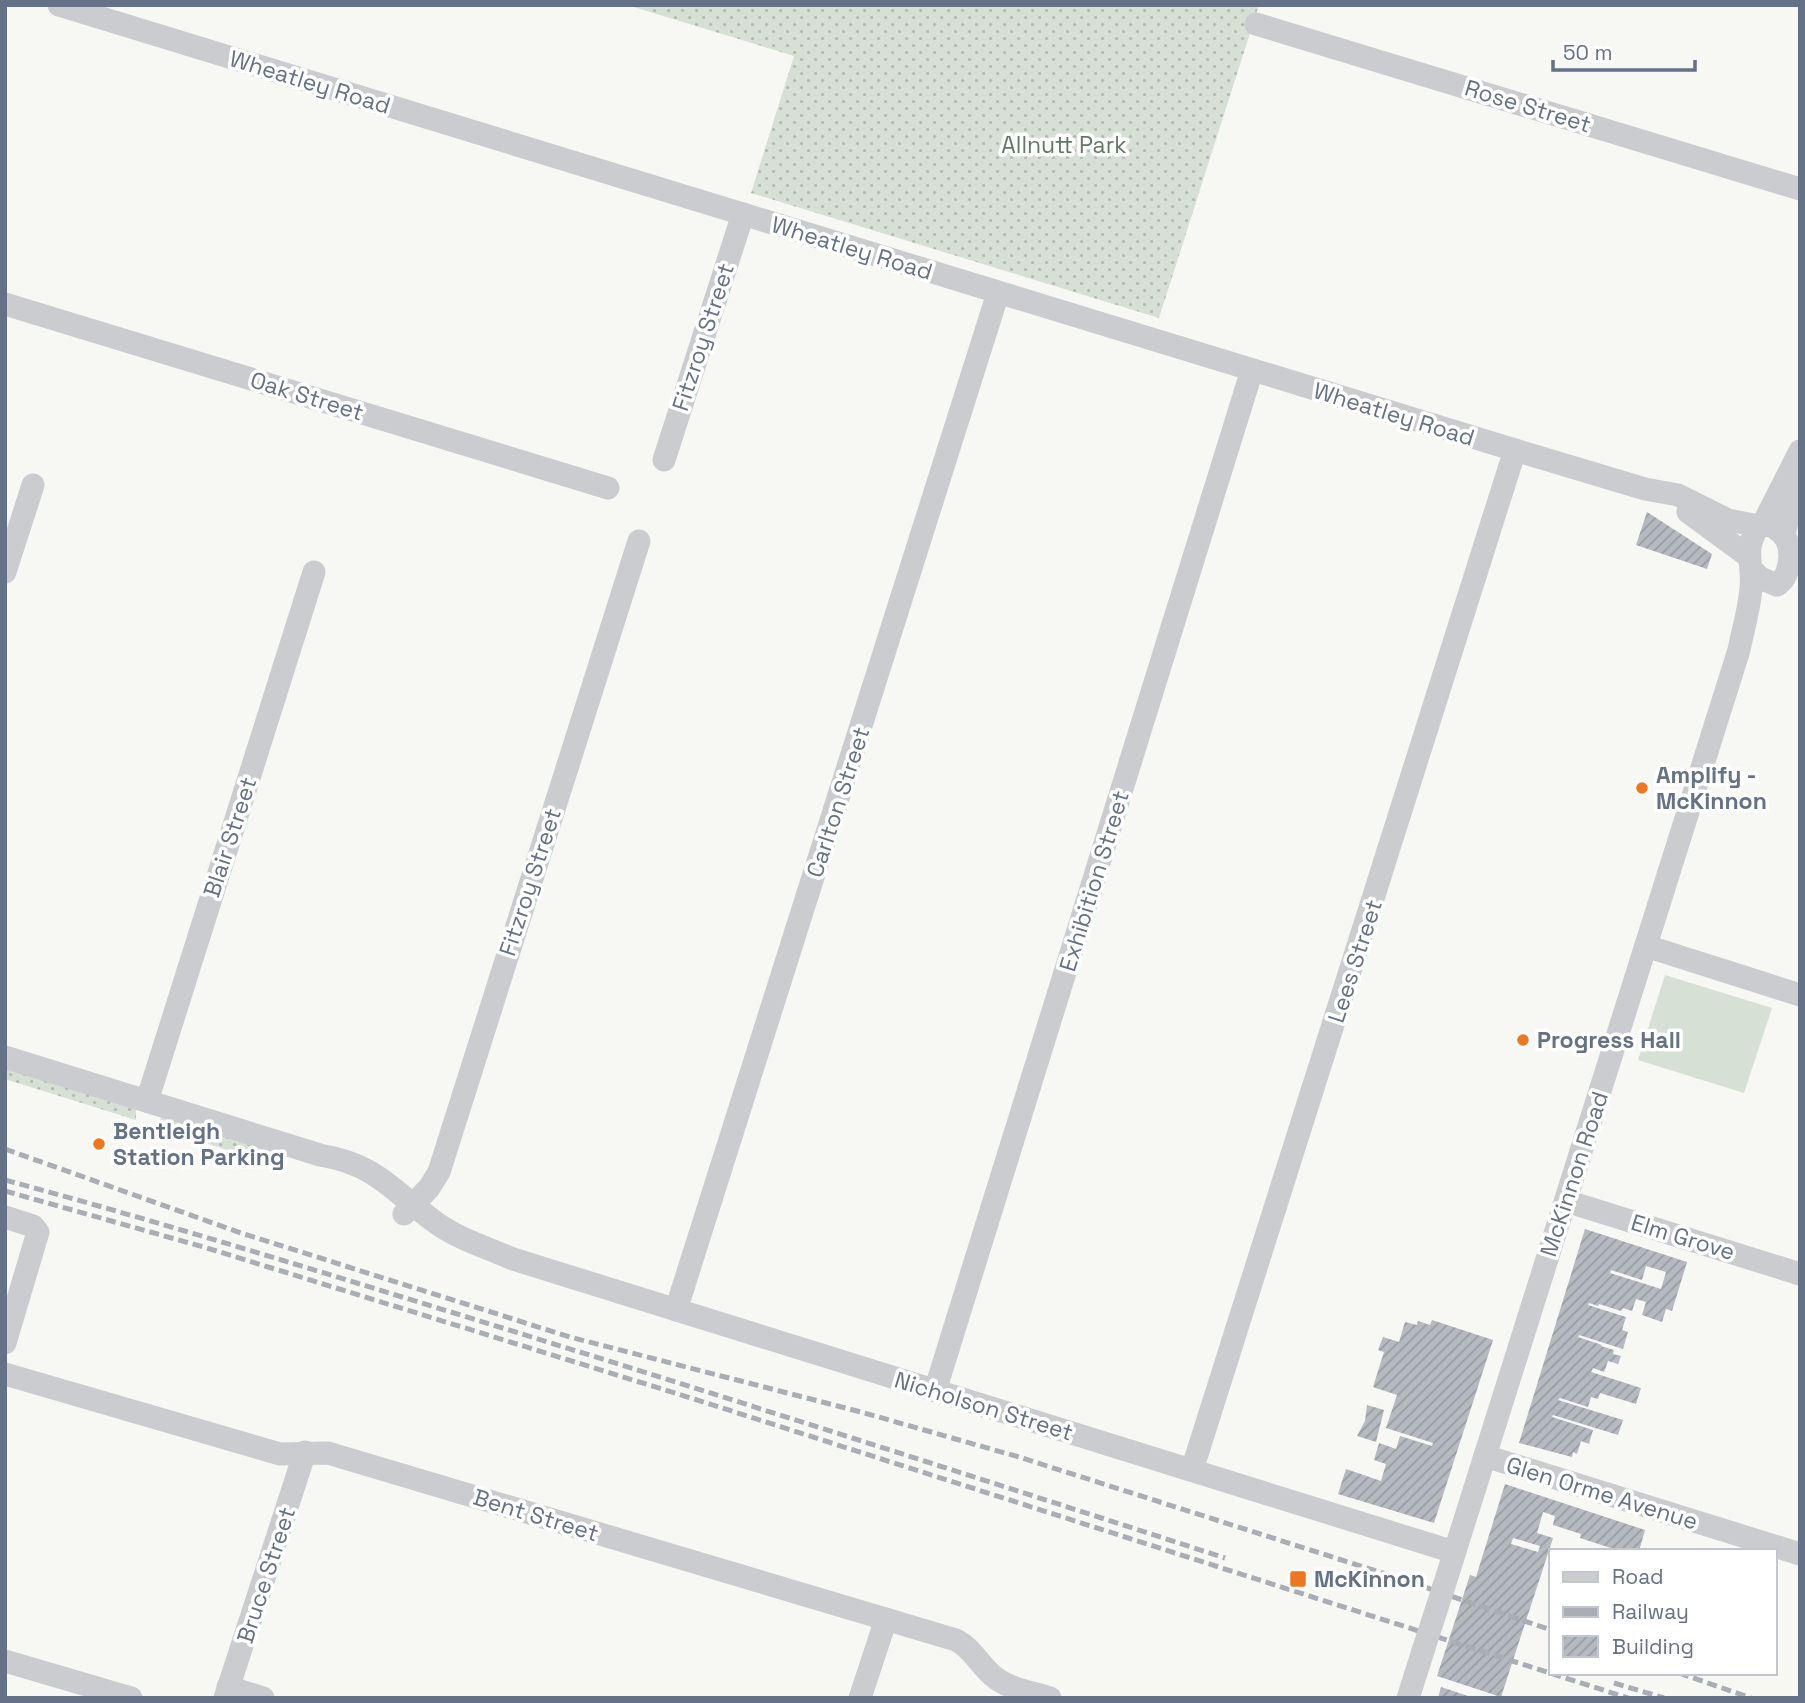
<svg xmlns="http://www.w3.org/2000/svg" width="1805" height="1703" font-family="'Space Grotesk',sans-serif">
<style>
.grass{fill:url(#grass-dots)}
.garden{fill:#d7e0d5}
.building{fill:url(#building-hatch);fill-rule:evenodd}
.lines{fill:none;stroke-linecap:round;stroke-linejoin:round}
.minor{stroke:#caccd0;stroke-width:23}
.rail{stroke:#a9adb4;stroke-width:5;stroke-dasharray:10 5;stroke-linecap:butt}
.minor-bridge{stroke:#caccd0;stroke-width:23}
.poi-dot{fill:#ed761e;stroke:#fff;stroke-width:2.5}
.labels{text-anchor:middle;stroke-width:7;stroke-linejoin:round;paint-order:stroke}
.street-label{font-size:23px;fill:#657187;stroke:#fff}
.park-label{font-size:23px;fill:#607960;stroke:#fff}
.poi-label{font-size:23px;font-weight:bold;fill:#657187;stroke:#fff;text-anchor:start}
</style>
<defs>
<pattern id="grass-dots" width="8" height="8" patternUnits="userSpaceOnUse" patternTransform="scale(1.75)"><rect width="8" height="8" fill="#d7e0d5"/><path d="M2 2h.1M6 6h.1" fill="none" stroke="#b2bab2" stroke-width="1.8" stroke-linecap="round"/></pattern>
<pattern id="building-hatch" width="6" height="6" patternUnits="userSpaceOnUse" patternTransform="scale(1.75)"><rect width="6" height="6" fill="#b5b9c0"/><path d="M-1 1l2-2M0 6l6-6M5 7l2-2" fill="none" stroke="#979ba2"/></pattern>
</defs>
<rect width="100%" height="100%" fill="#f7f7f4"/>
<!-- grass -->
<g class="grass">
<path d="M627,5H1259L1159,318L751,193L794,56Z"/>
<path d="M5,1068L136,1109V1120L5,1079Z"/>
<path d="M162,1117L263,1149L265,1151L245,1156L155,1126Z"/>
</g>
<!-- garden -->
<path class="garden" d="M1665,975L1772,1008L1744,1093L1638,1060Z"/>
<!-- building -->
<g class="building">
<path d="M1647,512L1712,554L1707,569L1636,545Z"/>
<path d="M1585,1229L1687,1262L1672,1311L1666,1309L1662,1322L1642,1315L1646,1302L1636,1299L1632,1311L1623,1308L1621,1311L1599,1304L1598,1306L1589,1303L1588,1305L1626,1317L1622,1330L1628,1332L1623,1349L1579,1335L1578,1337L1602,1345L1601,1346L1614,1350L1613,1354L1621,1356L1618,1364L1608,1361L1604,1372L1593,1368L1591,1372L1641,1388L1636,1404L1600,1393L1598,1399L1591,1397L1588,1407L1560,1398L1558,1400L1623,1420L1618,1435L1553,1415L1552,1417L1593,1430L1589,1444L1581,1441L1577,1454L1573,1452L1572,1457L1519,1443ZM1646,1266L1666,1272L1661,1289L1610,1273L1611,1270L1642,1280Z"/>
<path d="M1432,1320L1493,1340L1434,1523L1338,1494L1346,1469L1381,1481L1386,1464L1374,1460L1379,1443L1396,1449L1400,1436L1432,1446L1433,1443L1386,1428L1397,1395L1373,1387L1384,1352L1378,1350L1383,1337L1399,1342L1405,1322L1417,1325L1418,1321L1430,1325Z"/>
<path d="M1367,1405L1384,1410L1376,1442L1357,1436L1365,1421Z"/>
<path d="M1505,1484L1645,1530L1639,1551H1620L1580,1538L1581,1534L1553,1525L1555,1516L1543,1512L1537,1533L1553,1538L1501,1697L1437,1676L1470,1575L1476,1577ZM1513,1538L1540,1546L1538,1552L1511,1544Z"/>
<path d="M1441,1687L1471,1697V1698H1438Z"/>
</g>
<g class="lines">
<!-- minor -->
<g class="minor">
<path d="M59,5L1515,450L1645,489L1678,495L1728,520L1759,526"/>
<path d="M1256,24L1800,189"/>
<path d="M5,304L608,488"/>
<path d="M664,460L743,214"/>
<path d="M1688,512L1748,556"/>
<path d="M1763,524L1800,451"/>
<path d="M1784,536L1797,474"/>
<path d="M5,572L33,485"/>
<path d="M1646,946L1800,995"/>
<path d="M5,1057L320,1155C378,1165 391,1190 435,1222C458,1239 488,1248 513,1259L1454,1552"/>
<path d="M147,1101L314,572"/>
<path d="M1566,1201L1800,1274"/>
<path d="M404,1214L429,1188L439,1172L639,541"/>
<path d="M5,1217L33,1226L38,1232L5,1343"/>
<path d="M676,1310L998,293"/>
<path d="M5,1374L280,1454L328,1453L956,1640C972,1648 979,1664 992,1675C1007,1689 1032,1692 1050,1698"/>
<path d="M935,1391L1252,370"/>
<path d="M1485,1456L1800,1554"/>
<path d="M1192,1470L1515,450"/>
<path d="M1444,1586L1739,650C1743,630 1749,610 1751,589C1754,564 1742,550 1759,526L1770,525C1777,529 1784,534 1787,541C1793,554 1789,578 1777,585L1760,578L1753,571"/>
<path d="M5,1661L131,1698"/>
<path d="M228,1687L263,1698"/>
<path d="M225,1698L305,1452"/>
<path d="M860,1698L886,1619"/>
<path d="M1408,1698L1423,1651"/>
</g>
<!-- rail -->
<g class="rail">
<path d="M5,1149L241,1233L570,1337L861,1412L1019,1457L1395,1577L1551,1630"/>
<path d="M5,1180C179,1227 350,1281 522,1334C757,1407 991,1482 1225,1558"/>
<path d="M5,1191L207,1248L691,1398L1628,1698"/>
<path d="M1679,1673L1751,1698"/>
<path d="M1614,1683L1664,1698"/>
</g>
<!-- minor-bridge -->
<path class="minor-bridge" d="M1423,1651L1444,1586"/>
</g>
<!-- markers -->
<g class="poi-dot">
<circle cx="1642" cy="788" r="7"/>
<circle cx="1523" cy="1040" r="7"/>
<circle cx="99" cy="1144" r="7"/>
<rect x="1289" y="1570" width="18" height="18" rx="3.5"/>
</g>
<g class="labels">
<!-- street labels -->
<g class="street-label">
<text transform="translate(310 82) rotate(17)" y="8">Wheatley Road</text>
<text transform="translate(1528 106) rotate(17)" y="8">Rose Street</text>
<text transform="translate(852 248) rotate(17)" y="8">Wheatley Road</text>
<text transform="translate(703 337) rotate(-72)" y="8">Fitzroy Street</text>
<text transform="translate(307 396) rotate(17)" y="8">Oak Street</text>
<text transform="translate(1394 414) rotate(17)" y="8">Wheatley Road</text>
<text transform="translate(838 802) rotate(-72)" y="8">Carlton Street</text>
<text transform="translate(230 837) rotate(-72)" y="8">Blair Street</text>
<text transform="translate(1094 881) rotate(-73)" y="8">Exhibition Street</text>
<text transform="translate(530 882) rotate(-72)" y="8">Fitzroy Street</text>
<text transform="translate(1355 961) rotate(-72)" y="8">Lees Street</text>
<text transform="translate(1574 1174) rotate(-72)" y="8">McKinnon Road</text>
<text transform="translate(1683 1237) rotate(17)" y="8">Elm Grove</text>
<text transform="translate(984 1406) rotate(17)" y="8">Nicholson Street</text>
<text transform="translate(1602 1493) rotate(17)" y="8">Glen Orme Avenue</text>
<text transform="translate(536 1515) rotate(17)" y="8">Bent Street</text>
<text transform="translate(266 1575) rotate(-72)" y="8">Bruce Street</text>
</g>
<!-- park labels -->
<g class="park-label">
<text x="1064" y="153">Allnutt Park</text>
</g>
<!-- poi labels -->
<g class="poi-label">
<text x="1656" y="783">Amplify -<tspan x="1656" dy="26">McKinnon</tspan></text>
<text x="1537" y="1048">Progress Hall</text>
<text x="113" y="1139">Bentleigh<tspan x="113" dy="26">Station Parking</tspan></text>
<text x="1314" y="1587">McKinnon</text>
</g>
</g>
<!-- border -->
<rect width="1805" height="1703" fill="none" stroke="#657187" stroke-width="14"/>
<!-- legend -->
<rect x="1549" y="1549" width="228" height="126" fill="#ffffff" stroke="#c1c6cf" stroke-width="2"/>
<rect x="1563" y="1572" width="35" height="10" fill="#caccd0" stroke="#c1c6cf" stroke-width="2"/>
<text x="1612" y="1584" font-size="21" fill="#657187">Road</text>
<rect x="1563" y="1607" width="35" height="10" fill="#a9adb4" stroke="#c1c6cf" stroke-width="2"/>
<text x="1612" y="1619" font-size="21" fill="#657187">Railway</text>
<rect x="1563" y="1636" width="35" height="21" fill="url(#building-hatch)" stroke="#c1c6cf" stroke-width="2"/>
<text x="1612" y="1654" font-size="21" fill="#657187">Building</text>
<!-- scale -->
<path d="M1553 60v10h142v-10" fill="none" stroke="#657187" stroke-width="3.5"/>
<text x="1563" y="60" font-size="21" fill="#657187" stroke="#ffffff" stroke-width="5" paint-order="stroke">50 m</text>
</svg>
